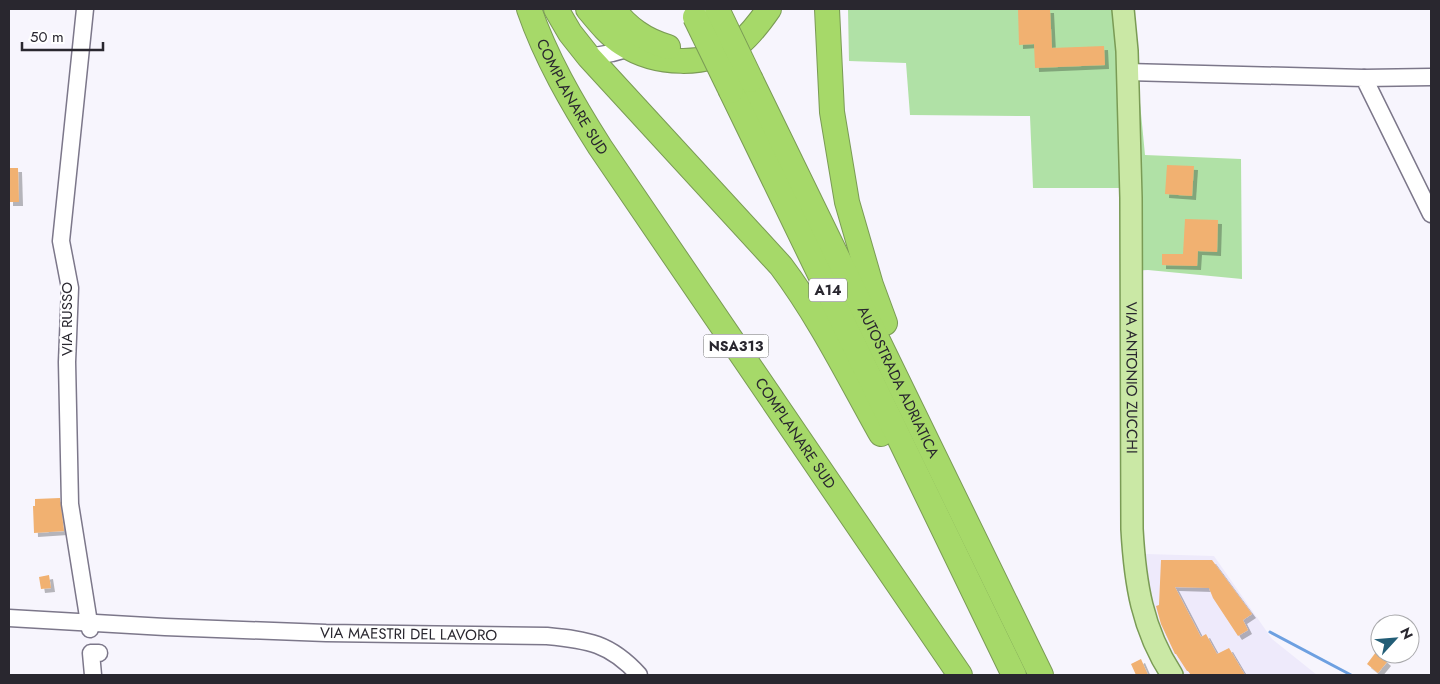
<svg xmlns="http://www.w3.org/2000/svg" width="1440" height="684" font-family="Jost,sans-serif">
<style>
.built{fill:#eeeafb}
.green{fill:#b0e1a6}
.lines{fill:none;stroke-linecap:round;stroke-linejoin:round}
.stream{stroke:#6da0e1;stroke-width:3}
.building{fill:#f1b171;filter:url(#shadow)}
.minor-casing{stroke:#7c778a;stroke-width:19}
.major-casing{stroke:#7a9b55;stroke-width:24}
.highway-casing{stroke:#7a9b55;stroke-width:26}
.minor{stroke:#fff;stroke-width:16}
.major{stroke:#cae8a5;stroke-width:21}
.highway{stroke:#a6d969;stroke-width:24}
.highway-bridge-casing{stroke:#7a9b55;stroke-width:26;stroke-linecap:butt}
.highway-bridge{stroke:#a6d969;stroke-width:24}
.labels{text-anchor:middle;stroke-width:4.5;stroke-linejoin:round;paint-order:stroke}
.shield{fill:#fff;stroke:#69686d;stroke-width:1}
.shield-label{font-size:14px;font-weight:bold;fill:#29272f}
.street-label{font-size:15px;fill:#29272f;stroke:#fff}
</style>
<defs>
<filter id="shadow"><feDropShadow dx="4" dy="4" stdDeviation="0" flood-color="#0004"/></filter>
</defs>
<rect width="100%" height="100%" fill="#f7f5fd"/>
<!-- built -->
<path class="built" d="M1146,554L1214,556L1272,639L1317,675H1183L1157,628L1148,581Z"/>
<!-- green -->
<path class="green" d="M848,9H1131L1145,155L1241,159L1242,279L1148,270L1129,271L1126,188H1033L1030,116L910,115L906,63L849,61Z"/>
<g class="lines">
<!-- stream -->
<path class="stream" d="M1270,632L1351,675"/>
</g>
<!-- building -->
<g class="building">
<path d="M1018,9H1050L1052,48L1104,46L1105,65L1035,68L1034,44L1019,45Z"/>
<path d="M1167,165L1194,166L1192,196L1165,194Z"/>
<path d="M9,168H18L19,202H9Z"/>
<path d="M1185,219L1218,220L1217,252L1198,251L1197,266L1162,265V254H1183Z"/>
<path d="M60,498L64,531L34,533L33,506H35V499Z"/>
<path d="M1161,560H1212L1252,614L1243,620L1248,630L1238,636L1213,598L1209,588L1175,587L1201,637L1206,634L1217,654L1229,648L1245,675H1191L1188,671H1187L1176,654H1175L1161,624L1156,606L1159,605Z"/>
<path d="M49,575L51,588L41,589L39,577Z"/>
<path d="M1376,652L1387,662L1378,673L1367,664Z"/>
<path d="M1141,659L1148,675H1136L1131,664Z"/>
</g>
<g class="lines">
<!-- minor casing -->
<g class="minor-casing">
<g id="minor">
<path d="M85,9L61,241L70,288L67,362L70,504L90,629"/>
<path d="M589,57L612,53L630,48"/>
<path d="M1127,72L1364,78L1431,214"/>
<path d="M1364,78L1431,77"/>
<path id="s1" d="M9,618L165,627L326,633L547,636C588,640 610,643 639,675"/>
<path d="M93,675L91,653H99"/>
</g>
</g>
<!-- major casing -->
<g class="major-casing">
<g id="major">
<path id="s2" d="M1123,9L1127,51L1131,198L1132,529C1135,583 1142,629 1172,675"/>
</g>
</g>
<!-- highway casing -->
<g class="highway-casing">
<g id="highway">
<path id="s3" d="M529,9C546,58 572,103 600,147L960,675"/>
<path d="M556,9L570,33L589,57L781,266C820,318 849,377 881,434"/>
<path d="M588,9C598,21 609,35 623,44C655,65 707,68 739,44C751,34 760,22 769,9"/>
<path d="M613,9C628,28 644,40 668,47"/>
<path d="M827,9L832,112L847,202L871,285L885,323"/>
<path id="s4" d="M751,80L1041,675"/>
<path d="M731,91L1014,675"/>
</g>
</g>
<!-- minor -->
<use href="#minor" class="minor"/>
<!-- major -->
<use href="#major" class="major"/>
<!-- highway -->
<use href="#highway" class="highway"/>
<!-- highway-bridge casing -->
<g class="highway-bridge-casing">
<g id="highway-bridge">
<path d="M717,9L751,80"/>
<path d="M695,17L731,91"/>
</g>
</g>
<!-- highway-bridge -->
<use href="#highway-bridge" class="highway-bridge"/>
</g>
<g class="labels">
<!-- shield labels -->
<g class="shield">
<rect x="809" y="278.5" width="38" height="23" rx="4"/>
<rect x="703.5" y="334.5" width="65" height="23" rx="4"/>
</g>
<g class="shield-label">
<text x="828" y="295">A14</text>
<text x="736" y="351">NSA313</text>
</g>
<!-- street labels -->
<g class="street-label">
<text dy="5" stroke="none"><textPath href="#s3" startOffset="98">COMPLANARE SUD</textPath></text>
<text transform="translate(67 319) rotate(-90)" y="5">VIA RUSSO</text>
<text dy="5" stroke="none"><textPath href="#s2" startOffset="369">VIA ANTONIO ZUCCHI</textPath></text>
<text dy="5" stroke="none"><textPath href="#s4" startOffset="336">AUTOSTRADA ADRIATICA</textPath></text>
<text dy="5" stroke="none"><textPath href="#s3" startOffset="502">COMPLANARE SUD</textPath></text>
<text dy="5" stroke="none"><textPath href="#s1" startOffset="400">VIA MAESTRI DEL LAVORO</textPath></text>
</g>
</g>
<!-- border -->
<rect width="1440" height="684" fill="none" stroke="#29272f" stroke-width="20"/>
<!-- north arrow -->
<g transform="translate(1395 639) rotate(64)"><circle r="24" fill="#ffffff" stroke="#a9a9ac"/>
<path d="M0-4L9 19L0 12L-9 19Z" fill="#225d76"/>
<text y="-8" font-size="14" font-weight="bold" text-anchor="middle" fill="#29272f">N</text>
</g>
<!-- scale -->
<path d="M22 42v8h81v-8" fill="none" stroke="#29272f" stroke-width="2.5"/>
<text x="30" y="42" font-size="15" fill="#29272f" stroke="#ffffff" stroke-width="4" paint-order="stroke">50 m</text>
</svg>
